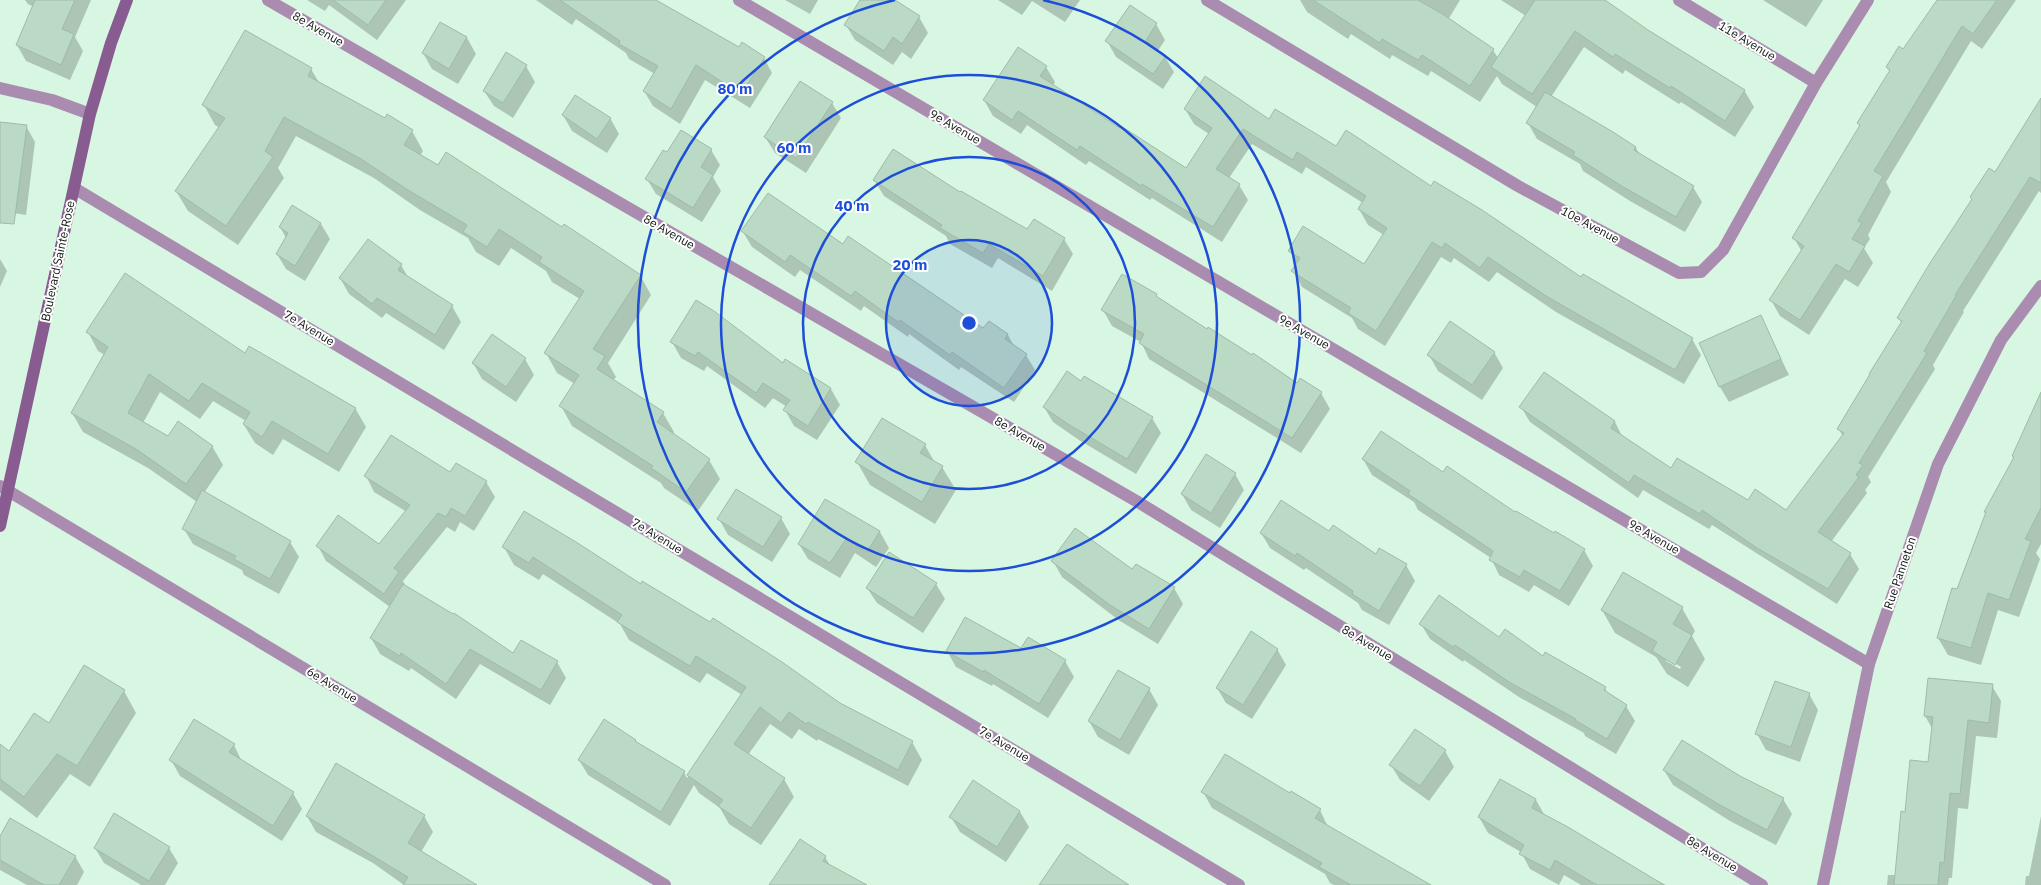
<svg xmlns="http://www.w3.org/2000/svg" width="2041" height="885" font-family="'IBM Plex Sans',sans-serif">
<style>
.shadow{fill:#0003;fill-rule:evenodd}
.building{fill:#badac5;stroke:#9dbca7}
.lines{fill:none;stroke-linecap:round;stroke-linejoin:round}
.street{stroke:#aa8cb0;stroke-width:12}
.secondary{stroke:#885c91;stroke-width:12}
.ring{fill:none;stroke:#1d4ed8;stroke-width:2.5}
.labels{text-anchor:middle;stroke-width:4;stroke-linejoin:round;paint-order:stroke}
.street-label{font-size:12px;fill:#0d1911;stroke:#fff}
.centre{fill:#1d4ed8;stroke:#fff;stroke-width:2.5}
.ring-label{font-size:15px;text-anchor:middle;font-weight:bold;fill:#1d4ed8;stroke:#fff;stroke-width:4;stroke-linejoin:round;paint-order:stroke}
</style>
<rect width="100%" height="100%" fill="#d7f7e2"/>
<!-- shadow -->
<g class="shadow">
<path d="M25,0H91L75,37L83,51L70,80L26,61L17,45L34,7L28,4Z"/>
<path d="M307,0H406L377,40L329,5L325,11Z"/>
<path d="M536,0H653L739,49L764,58L772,73L750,108L705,80L680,124L653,106L644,91L655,74L629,59L626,53L576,19L572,25Z"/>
<path d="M785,0H818L810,14Z"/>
<path d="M862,0H893L919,17L928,33L911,59L902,52L893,65L855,40L846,25Z"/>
<path d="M998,0H1080L1065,22L1032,1L1022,15Z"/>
<path d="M1300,0H1460L1448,20L1493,50L1498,58L1526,16L1501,0H1586L1648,31L1744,90L1754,107L1735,137L1681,102L1679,104L1625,70L1623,74L1584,47L1551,97L1636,148L1640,155L1693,187L1702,202L1685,232L1630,201L1583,171L1580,164L1537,139L1528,123L1537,107L1502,84L1497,76L1480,102L1431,71L1428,76L1392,55L1390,59L1351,34L1348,39L1307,12Z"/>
<path d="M1763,0H1823L1806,27Z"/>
<path d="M1939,0H2016L1982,49L1971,41L1886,182L1891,192L1868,235L1870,239L1864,248L1873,263L1858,287L1845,279L1809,335L1780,316L1771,300L1802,252L1794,238L1861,127L1859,124L1890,72L1887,67L1904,51Z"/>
<path d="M1130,7L1156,24L1165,40L1157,52L1165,57L1174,72L1163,89L1116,57L1107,41Z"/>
<path d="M440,23L467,38L476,54L458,84L432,69L423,53Z"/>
<path d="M526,66L535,82L513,118L494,106L484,91Z"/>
<path d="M1046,67L1055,82L1053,86L1120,130L1187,169L1209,134L1194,124L1185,109L1269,121L1431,188L1582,278L1692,339L1701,355L1684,384L1556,312L1497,272L1489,282L1454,258L1451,263L1441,257L1385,346L1358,329L1352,318L1302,287L1293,271L1297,264L1290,251L1364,266L1384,235L1368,225L1359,209L1363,203L1306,167L1302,174L1252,144L1229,178L1239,185L1248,200L1222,242L1152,198L1150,200L1089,161L1086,165L1027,125L1021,134L993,116L984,100Z"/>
<path d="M311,69L320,84L385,120L412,131L423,151L420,156L562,228L640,275L651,295L608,363L616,377L613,381L663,413L674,432L673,435L709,460L720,479L698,511L664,488L661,483L572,426L561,406L575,384L557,373L546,353L580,299L552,282L546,271L511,248L499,266L476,252L468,238L420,210L374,178L296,136L278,168L284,178L238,245L188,211L176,191L220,128L215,125L204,105Z"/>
<path d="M2041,102V193L2039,191L1963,311L1964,312L1933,365L1935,369L1868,477L1871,482L1865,490L1867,493L1831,542L1850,554L1859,569L1837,604L1712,525L1709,529L1643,490L1638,498L1530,422L1521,407L1544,374L1615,422L1623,438L1672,470L1748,502L1786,512L1843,437L1839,429L1902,324L1899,318Z"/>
<path d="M832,103L841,118L806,173L775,153L765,137Z"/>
<path d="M563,115L610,118L619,134L607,153L572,131Z"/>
<path d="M0,123L26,126L35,142L26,215L0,211Z"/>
<path d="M711,150L720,165L713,177L721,191L702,222L656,194L647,179Z"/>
<path d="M874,180L961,194L1028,231L1064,239L1073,254L1052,291L998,258L992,268L950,244L946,236L884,196Z"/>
<path d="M321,224L330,239L305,281L286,269L277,254L286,238L280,227Z"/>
<path d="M743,232L843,246L984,330L989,323L1008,335L1014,346L1026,355L1035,370L1014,402L961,367L959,370L909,334L908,337L864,306L861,311L800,270L795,277L752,247Z"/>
<path d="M0,259L7,271L0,287Z"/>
<path d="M401,265L409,279L452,306L461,322L444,350L386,313L382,318L349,294L340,278Z"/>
<path d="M1156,295L1158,299L1297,385L1321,393L1330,409L1301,453L1149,359L1141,342L1112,326L1103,310Z"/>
<path d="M1761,317L1789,375L1729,402L1720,387Z"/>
<path d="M88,332L245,355L355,408L366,427L339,472L283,439L273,455L255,443L244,425L246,421L213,401L200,419L160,392L143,423L168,437L212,446L223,465L204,493L290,542L299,557L279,594L244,575L242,570L193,544L184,529L197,502L148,468L83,432L72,413L105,355L98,351Z"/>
<path d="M492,336L525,359L534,375L516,402L482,379L473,363Z"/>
<path d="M672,342L783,365L786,361L831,389L840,405L817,440L794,426L785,410L787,407L773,398L765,408L707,366L704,371L681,358Z"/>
<path d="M1494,352L1503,368L1482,400L1438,371L1429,355Z"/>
<path d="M1081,382L1152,418L1161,433L1136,474L1079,440L1053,422L1044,407Z"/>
<path d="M2041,402V544L2036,553L2040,559L2019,617L1998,610L1981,665L1948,655L1938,638Z"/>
<path d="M925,445L935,463L942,467L956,490L935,524L870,485L857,462Z"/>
<path d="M1363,459L1444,474L1584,550L1593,566L1569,606L1534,585L1529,592L1499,575L1491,558L1418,510L1414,502L1372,475Z"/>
<path d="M451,474L486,482L495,497L474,531L460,522L455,532L447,527L403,581L407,588L514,655L557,662L566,678L550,705L480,664L456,699L411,668L409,671L380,654L371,638L390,607L326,561L318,546H379L407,512L374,492L366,476Z"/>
<path d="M1235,474L1244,490L1220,528L1191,510L1182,494Z"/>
<path d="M826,500L880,532L889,548L876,567L855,553L840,578L808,559L799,544Z"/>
<path d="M781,518L790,534L772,562L728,535L719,519Z"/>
<path d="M1261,533H1329L1376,555L1406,565L1415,581L1389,625L1362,610L1358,603L1306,568L1304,570L1270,548Z"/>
<path d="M504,547L641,586L839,704L912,742L922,760L908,786L818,739L817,741L799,729L792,739L770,724L748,755L784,779L794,797L761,845L729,824L720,808L699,793L694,785L670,826L588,775L579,760L635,741L637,745L684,772L687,778L742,695L707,673L700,683L629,640L620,624L543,574L539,580L514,565Z"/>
<path d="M1053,561L1133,571L1174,588L1183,604L1158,644L1120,621L1062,577Z"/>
<path d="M936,584L945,599L923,633L877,603L867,588Z"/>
<path d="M1682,608L1695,631L1692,636L1705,659L1688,687L1667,674L1656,657L1615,633L1602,610ZM1666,658L1681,667L1680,669L1666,661Z"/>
<path d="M1421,624L1500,639L1543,658L1605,688L1609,695L1626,706L1635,721L1616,754L1585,736L1584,733L1519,697L1464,660L1463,662L1430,639Z"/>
<path d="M1277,649L1286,665L1252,719L1226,703L1217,688Z"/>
<path d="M1021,650L1065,661L1074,677L1048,718L993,684L992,686L956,667L947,651Z"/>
<path d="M1119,671L1149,689L1158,705L1129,755L1098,737L1089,721Z"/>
<path d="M1992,686L2001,701L1997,738L1976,736L1968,809L1958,808L1952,878H1949L1948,885H1887L1888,875H1896L1906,813L1930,763L1933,730L1925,716Z"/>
<path d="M124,691L136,713L90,787L70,774L37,818L0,790V748L10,753L49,724Z"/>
<path d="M1809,694L1818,710L1800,762L1766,750L1757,734Z"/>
<path d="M234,745L242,762L293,793L302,809L282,841L180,776L171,760Z"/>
<path d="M1445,751L1454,767L1429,801L1400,780L1391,765Z"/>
<path d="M1664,770L1783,799L1792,814L1776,845L1730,821L1673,785Z"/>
<path d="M1501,780L1536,800L1545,816L1644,874L1666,885H1581L1564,875L1559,885L1530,869L1521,852L1488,833L1479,817Z"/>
<path d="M973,782L1020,812L1029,827L1006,862L960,832L951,817Z"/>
<path d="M1203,792L1290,794L1320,810L1328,827L1428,885H1334L1330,883L1325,874L1212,808Z"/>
<path d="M307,816H424L433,832L421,852L472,885H404L373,863L316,832Z"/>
<path d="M2041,816V885H2025L2026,876H2029Z"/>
<path d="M0,838L75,856L84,872L77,885H27L0,870Z"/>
<path d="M800,840L825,857L831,867L865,885H770Z"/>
<path d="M95,848H169L178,863L165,885H141L104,863Z"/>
</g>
<!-- building -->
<g class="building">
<path d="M35,0H75L62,29L74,34L61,65L16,45Z"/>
<path d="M333,0H386L368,25Z"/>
<path d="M560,0H656L739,47L742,42L765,57L741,94L696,65L671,109L643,91L658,66L619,44L620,41Z"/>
<path d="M860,0H895L920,16L902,44L893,37L884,51L844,25Z"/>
<path d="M1313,0H1418L1444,15L1494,49L1470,86L1422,55L1418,60L1382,39L1380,43Z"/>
<path d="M1535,0H1605L1648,30L1745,90L1725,121L1671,86L1670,88L1615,54L1613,57L1575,31L1532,94L1491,67Z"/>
<path d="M1937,0H1997L1973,34L1962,26L1874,171L1883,176L1858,221L1862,223L1852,239L1865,246L1849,272L1836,264L1800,320L1769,300L1804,246L1792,238L1860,125L1857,123L1890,70L1886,67L1899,46L1903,49Z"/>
<path d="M1130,5L1157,23L1145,42L1166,56L1153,74L1105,41Z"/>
<path d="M440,22L467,37L449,69L422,53Z"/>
<path d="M245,30L312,68L308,76L385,118L387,114L413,130L404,145L438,165L446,152L562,227L564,224L641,275L593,349L605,356L597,369L664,412L657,422L710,459L686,492L651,468L653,466L559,406L579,375L544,353L584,291L539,262L542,257L499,229L487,247L463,232L467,225L408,190L361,159L284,117L265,151L273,157L226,226L175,191L225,118L202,105Z"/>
<path d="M1018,47L1047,66L1040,76L1120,128L1121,126L1186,168L1212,128L1184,109L1205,76L1269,119L1275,109L1336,146L1346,130L1431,186L1434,181L1482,210L1581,277L1583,274L1693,338L1675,370L1546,296L1488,257L1480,268L1445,243L1442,248L1432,242L1376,331L1348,313L1351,308L1291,271L1300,258L1288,251L1303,226L1364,264L1387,228L1358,209L1366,196L1297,152L1293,160L1243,129L1216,169L1240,184L1213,227L1142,184L1141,186L1080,146L1077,150L1018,111L1012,120L983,100Z"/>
<path d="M506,52L527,65L503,103L483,91Z"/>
<path d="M800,81L833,102L796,158L764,137Z"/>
<path d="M1545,92L1613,132L1636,147L1634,150L1694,186L1676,217L1620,185L1573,155L1575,152L1526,123Z"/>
<path d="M575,95L611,118L597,139L562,115Z"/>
<path d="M2041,98V183L2030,177L1955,295L1956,296L1924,351L1927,353L1859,463L1863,465L1856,475L1859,477L1818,532L1851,553L1828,589L1757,548L1702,510L1700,514L1634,475L1629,483L1519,407L1544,372L1615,421L1611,428L1671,468L1677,458L1748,500L1755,489L1786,510L1844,433L1837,429L1870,374H1869L1902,321L1897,318L1930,263L1972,199L1970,197L1989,168L1995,172Z"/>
<path d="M0,122L27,125L14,224L0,223Z"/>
<path d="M681,130L712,149L701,167L713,175L693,208L645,179L663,150L667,152Z"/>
<path d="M893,149L960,192L961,191L1027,229L1034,219L1065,238L1043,276L989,244L983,253L940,228L942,225L873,180Z"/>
<path d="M768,193L843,244L848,236L983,328L989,321L1008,334L1005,339L1027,354L1004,388L952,352L950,355L900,320L898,322L855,291L851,296L790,255L785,262L741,231Z"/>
<path d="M292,205L321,223L295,266L276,254L288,233L279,227Z"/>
<path d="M368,239L402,264L398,270L453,305L435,335L377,298L372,304L339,278Z"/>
<path d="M125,273L245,353L249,346L356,408L328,454L272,421L262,437L243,424L250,412L202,383L189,401L149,374L128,413L168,436L178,421L213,446L186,484L136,449L71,413L108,347L86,332Z"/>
<path d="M1122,274L1157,294L1156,296L1207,329L1208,327L1252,355L1253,353L1297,383L1300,378L1322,392L1292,438L1139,343L1144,334L1101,310Z"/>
<path d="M696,300L714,311L783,363L785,359L831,388L808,426L783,410L790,400L763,383L756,393L698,352L695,356L670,342Z"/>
<path d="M1761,315L1781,359L1719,387L1699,343Z"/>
<path d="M1450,321L1495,352L1472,385L1427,355Z"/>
<path d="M492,334L526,358L506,387L472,363Z"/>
<path d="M1067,371L1081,381L1084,376L1153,417L1127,459L1068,424L1043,407Z"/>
<path d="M2041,392V508L2025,539L2031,541L2009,600L1988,593L1971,648L1937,638L1952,588L1957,589L1986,512H1984L2014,457L2012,456Z"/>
<path d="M882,418L926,444L920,453L943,466L922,502L855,462Z"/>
<path d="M1381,431L1443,472L1447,466L1515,512L1516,511L1554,533L1555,531L1585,549L1560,591L1524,570L1520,577L1489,560L1493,551L1408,494L1410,491L1362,459Z"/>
<path d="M391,435L450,472L456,463L487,481L465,516L451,508L446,517L438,513L394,568L399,572L384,594L316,546L338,515L379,544L410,505L364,476Z"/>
<path d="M1206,454L1236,473L1211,513L1181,494Z"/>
<path d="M736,489L782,517L763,547L717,519Z"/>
<path d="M202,490L291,541L270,579L234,559L236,556L182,529Z"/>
<path d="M825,499L880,531L867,552L846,539L830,563L798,544Z"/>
<path d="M1281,500L1329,531L1333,525L1376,554L1379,548L1407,564L1379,611L1352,594L1353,591L1297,553L1295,556L1260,533Z"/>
<path d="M524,511L576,542L641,584L642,581L710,622L713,618L782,662L840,703L913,741L898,770L808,722L806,724L789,712L781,723L760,707L734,744L785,778L751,828L718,806L723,800L687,775L746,687L696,656L690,666L617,622L622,615L533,557L529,563L502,547Z"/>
<path d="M1075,528L1132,569L1136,564L1175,587L1149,629L1110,605L1051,561Z"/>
<path d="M889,552L937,583L913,618L866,588Z"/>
<path d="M1623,572L1683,607L1673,624L1692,635L1675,665L1652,651L1657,642L1601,610Z"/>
<path d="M403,584L453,614L454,613L513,653L521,640L558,661L541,690L470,649L446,684L401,653L400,656L370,638Z"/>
<path d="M1439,595L1499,637L1505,629L1543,656L1545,652L1606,687L1604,690L1627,705L1607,739L1575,720L1576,719L1509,682L1455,645L1453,647L1419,624Z"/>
<path d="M965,617L1021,648L1028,637L1066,660L1039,704L984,670L983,672L946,651Z"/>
<path d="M1251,631L1278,649L1243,705L1216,688Z"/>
<path d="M84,665L125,690L77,766L57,754L24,797L0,779V744L9,751L34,713L49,723Z"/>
<path d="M1118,670L1150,688L1120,740L1088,721Z"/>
<path d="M1928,678L1993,684L1989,723L1968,720L1960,794L1950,793L1944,863L1940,862L1938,885H1894L1901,811L1905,812L1910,760L1928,762L1933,717L1924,716Z"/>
<path d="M1775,681L1810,693L1791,747L1755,734Z"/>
<path d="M194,719L235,744L229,752L294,792L273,826L169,760Z"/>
<path d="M604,719L636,740L635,741L685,771L661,812L578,760Z"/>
<path d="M1415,729L1446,750L1420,786L1389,765Z"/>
<path d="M1682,740L1740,776L1784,798L1767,830L1718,804L1663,770Z"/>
<path d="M1225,754L1290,793L1291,791L1321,809L1315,818L1431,885H1351L1319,867L1322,863L1201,792Z"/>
<path d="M336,763L425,815L408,843L477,885H403L408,877L306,816Z"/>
<path d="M1500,779L1536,799L1532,808L1568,827L1664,885H1597L1555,860L1550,870L1519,854L1524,845L1478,817Z"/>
<path d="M973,780L1020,811L997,847L949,817Z"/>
<path d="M114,813L170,847L149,881L94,848Z"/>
<path d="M10,818L76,856L59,885H44L0,860V836Z"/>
<path d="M800,839L826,856L823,861L867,885H769Z"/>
<path d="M1067,844L1129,885H1039Z"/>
</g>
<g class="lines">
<!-- street -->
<g class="street">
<path d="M268,0L1138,502L1762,885"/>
<path d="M739,0L1869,664"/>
<path d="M1207,0L1518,186L1679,273L1701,272L1723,250L1816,83L1868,0"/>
<path d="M1679,0L1816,83"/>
<path d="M0,88L52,100L90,114"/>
<path d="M74,188L1239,885"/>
<path d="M0,486L665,885"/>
<path d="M1823,885L1869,664L1938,464L2001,340L2041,286"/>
</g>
<!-- secondary -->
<path class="secondary" d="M0,526L90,114L111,43L127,0"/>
</g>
<!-- distance rings -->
<circle cx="969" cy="323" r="83" fill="#1d4ed8" fill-opacity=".12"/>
<g class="ring">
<circle cx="969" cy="323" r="83"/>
<circle cx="969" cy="323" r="166"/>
<circle cx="969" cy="323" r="248"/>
<path d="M1043 0A331 331 0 1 1 895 0"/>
</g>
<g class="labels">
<!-- street labels -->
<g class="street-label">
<text transform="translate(318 29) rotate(30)" y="4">8e Avenue</text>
<text transform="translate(1747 41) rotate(31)" y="4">11e Avenue</text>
<text transform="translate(955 127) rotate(30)" y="4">9e Avenue</text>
<text transform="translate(1590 225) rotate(28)" y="4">10e Avenue</text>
<text transform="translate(669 232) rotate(30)" y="4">8e Avenue</text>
<text transform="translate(58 261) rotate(-78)" y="4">Boulevard Sainte-Rose</text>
<text transform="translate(309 328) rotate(31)" y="4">7e Avenue</text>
<text transform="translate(1304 332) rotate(30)" y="4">9e Avenue</text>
<text transform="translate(1020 434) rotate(30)" y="4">8e Avenue</text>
<text transform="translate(657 536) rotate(31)" y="4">7e Avenue</text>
<text transform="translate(1654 537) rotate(30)" y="4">9e Avenue</text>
<text transform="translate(1900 573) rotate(-71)" y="4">Rue Panneton</text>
<text transform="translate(1367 643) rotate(31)" y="4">8e Avenue</text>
<text transform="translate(332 685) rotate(31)" y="4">6e Avenue</text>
<text transform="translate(1004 744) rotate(31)" y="4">7e Avenue</text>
<text transform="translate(1712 854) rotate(31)" y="4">8e Avenue</text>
</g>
</g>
<circle cx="969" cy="323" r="8" class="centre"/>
<g class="ring-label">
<text x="735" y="94">80 m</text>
<text x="794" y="153">60 m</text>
<text x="852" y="211">40 m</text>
<text x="910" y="270">20 m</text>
</g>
</svg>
